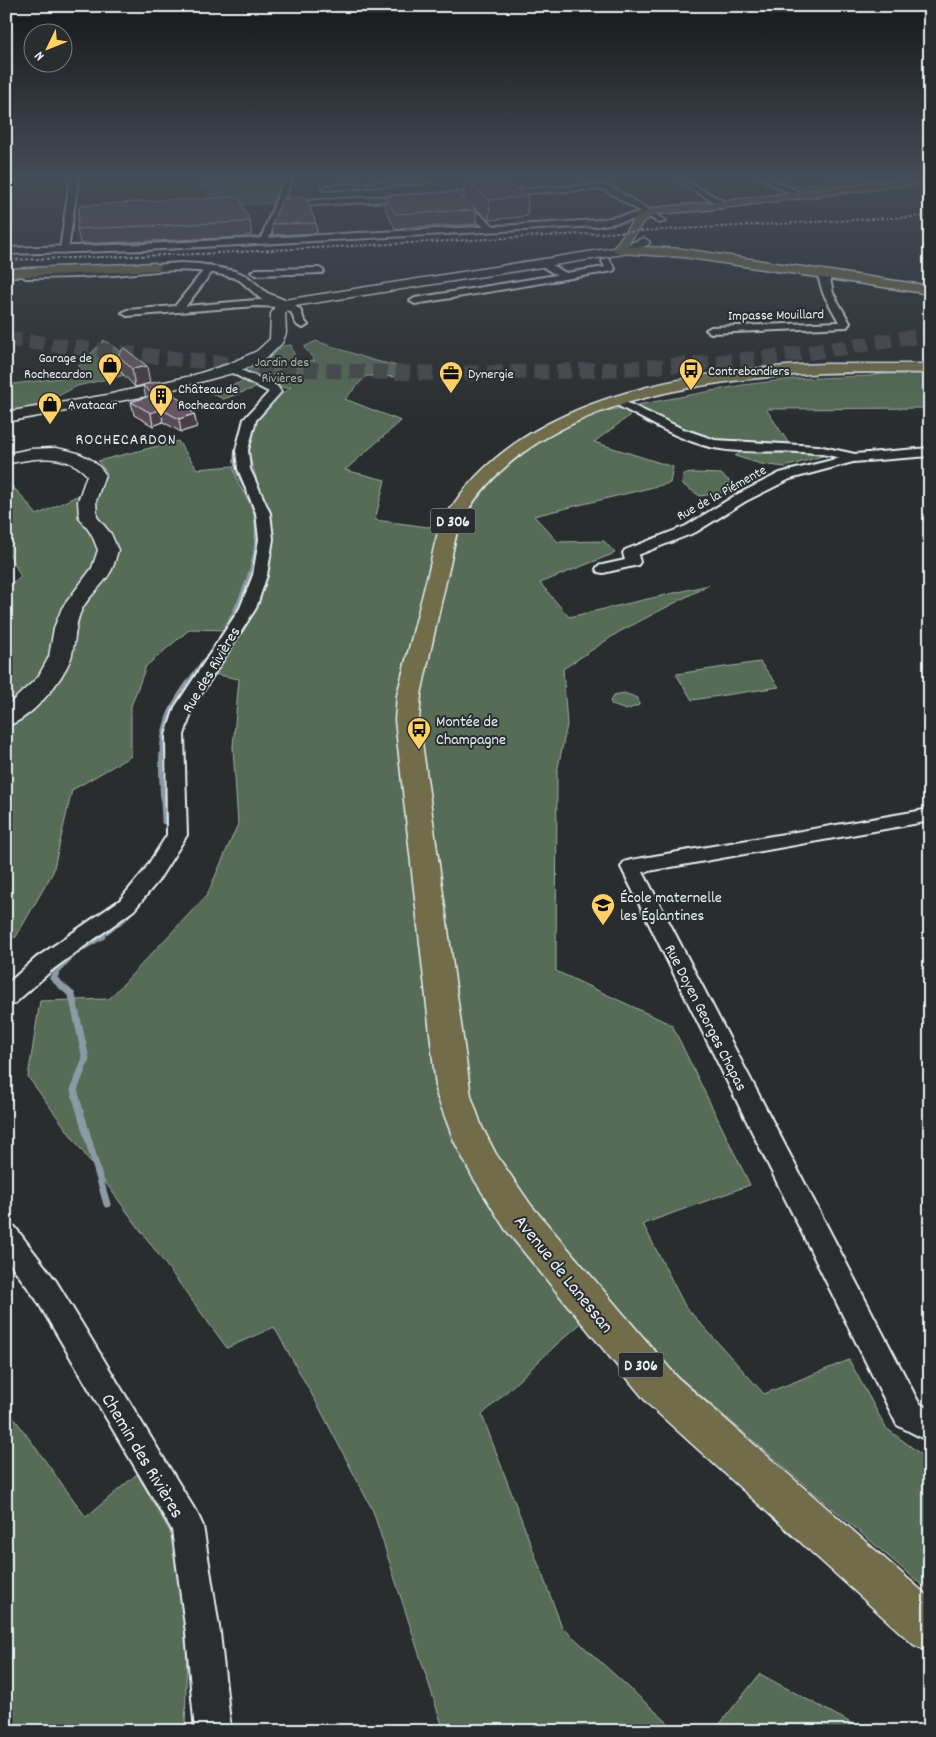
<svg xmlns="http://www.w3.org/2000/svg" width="936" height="1737" font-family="Dekko,sans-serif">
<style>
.green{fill:#566c57;stroke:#9faea8}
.water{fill:#4d6270;stroke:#8b9ba6}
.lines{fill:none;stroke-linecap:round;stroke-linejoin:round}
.stream-far3{stroke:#8b9ba6;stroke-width:3}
.stream-far2{stroke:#8b9ba6;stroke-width:4}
.stream-far1{stroke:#8b9ba6;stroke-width:5}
.stream{stroke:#8b9ba6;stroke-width:7}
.trunk-tunnel{stroke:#464a4c;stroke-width:15;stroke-dasharray:15 8;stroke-linecap:butt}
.minor-casing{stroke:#e8f1f8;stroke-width:4}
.tertiary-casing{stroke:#e8f1f8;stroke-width:4}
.secondary-casing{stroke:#e8f1f8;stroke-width:3}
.primary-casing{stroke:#e8f1f8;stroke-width:3}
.trunk-casing{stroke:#e8f1f8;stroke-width:3}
.minor{fill:#2a2d2e;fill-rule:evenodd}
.tertiary{fill:#2a2d2e;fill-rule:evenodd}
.secondary{fill:#2a2d2e;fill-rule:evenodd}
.primary{fill:#716d4b;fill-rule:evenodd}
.trunk{fill:#716d4b;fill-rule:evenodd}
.rail{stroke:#e8f1f8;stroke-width:2;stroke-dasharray:3 2;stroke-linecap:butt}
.wall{fill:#584b55;stroke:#e8f1f8}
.shaded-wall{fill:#473d45;stroke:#e8f1f8}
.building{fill:#665763;stroke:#e8f1f8}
.labels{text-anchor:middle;stroke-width:4;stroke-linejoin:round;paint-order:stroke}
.far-street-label{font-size:14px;fill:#e8f1f8;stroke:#2a2d2e}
.far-poi-label{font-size:14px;fill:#e8f1f8;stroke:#2a2d2e;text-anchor:start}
.far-park-label{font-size:14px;fill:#a6b5b0;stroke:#2a2d2e}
.shield{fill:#2a2d2e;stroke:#afb6bb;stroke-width:1}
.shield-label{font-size:15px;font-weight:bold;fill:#e8f1f8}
.far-quarter-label{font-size:16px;letter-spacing:1px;fill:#e8f1f8;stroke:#2a2d2e}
.street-label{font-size:16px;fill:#e8f1f8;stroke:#2a2d2e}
.poi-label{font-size:16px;fill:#e8f1f8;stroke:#2a2d2e;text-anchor:start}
.near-street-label{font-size:19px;fill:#e8f1f8;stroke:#2a2d2e}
</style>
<rect width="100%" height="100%" fill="#2a2d2e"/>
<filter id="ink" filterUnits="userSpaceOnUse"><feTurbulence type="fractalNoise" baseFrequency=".02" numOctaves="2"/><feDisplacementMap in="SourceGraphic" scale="10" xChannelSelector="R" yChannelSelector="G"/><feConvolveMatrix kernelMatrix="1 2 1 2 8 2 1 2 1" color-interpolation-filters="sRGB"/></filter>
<g filter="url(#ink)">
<!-- green -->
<g class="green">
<path d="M220,179H282L274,203L238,205L225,194L228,193L221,188L224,187L222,182L219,181Z"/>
<path d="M774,179H783L794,186L833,182L828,179H886L802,188L792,187Z"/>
<path d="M104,340L133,361L138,372L77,386L41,405L6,412V385L68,377Z"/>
<path d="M316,341L372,360L397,366L403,377L366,376L345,399L401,421L345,470L385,480L375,520L428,527L457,520L472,496L523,450L552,432L595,413L743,385L793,379L869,376L894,372L930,371V408L766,409L794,451L829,454L785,467L761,464L735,456L748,448L714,444L640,408L594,442L673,467L670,483L534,516L558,542L604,541L615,553L540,583L569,617L709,585L619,632L563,669L567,725L557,772L556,971L672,1025L750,1185L643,1224L685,1306L764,1394L849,1360L886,1428L930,1461V1592L679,1377L608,1300L557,1344L482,1415L562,1627L677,1731H444L373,1511L320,1409L274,1327L227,1348L28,1077L40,1001L109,999L207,895L238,824L233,747L239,679L213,674L271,540L270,513L257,481L247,449L253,426L274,396L287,391L291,387L284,388L247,370L264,362L283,346L291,345L296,360L315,361L304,347Z"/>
<path d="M245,381L258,387L223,399L210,392Z"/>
<path d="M178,441L197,469L233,466L239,485L256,513L258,540L251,576L228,630L190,629L146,666L131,706V756L72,790L53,872L16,937L6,940V586L21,577L10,555L6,553V481L19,493L37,515L81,494L98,493L107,473L98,461Z"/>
<path d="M695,473L721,474L740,490L700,496L682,484L683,474Z"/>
<path d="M760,662L779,687L692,700L676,674Z"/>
<path d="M624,693L638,698L639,705L626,710L612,705L610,701L614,695Z"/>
<path d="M6,1407L86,1517L137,1474L176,1542L187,1647L185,1731H6Z"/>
<path d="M760,1674L866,1731H714Z"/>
</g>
<!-- water -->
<path class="water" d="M194,179H220V181L223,182L224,187L222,188L228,192L225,195L229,197L210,199L208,195L219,192L203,189L200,186L210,183Z"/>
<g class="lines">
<!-- stream-far3 -->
<path class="stream-far3" d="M235,454V462"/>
<!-- stream-far2 -->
<g class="stream-far2">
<path d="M220,638C241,603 263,556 255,514C251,495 238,482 235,460"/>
<path d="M199,668L214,648"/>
</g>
<!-- stream-far1 -->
<g class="stream-far1">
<path d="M164,822C163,788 157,752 168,719C175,700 188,683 200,667"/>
<path d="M99,937L124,919L132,910"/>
</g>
<!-- stream -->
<path class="stream" d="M102,936C82,947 64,957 53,978L72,995L86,1059L74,1090L107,1204"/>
<!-- trunk-tunnel -->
<path class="trunk-tunnel" d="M6,339C117,352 228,367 340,371C473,376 608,372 741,360C804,355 867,343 930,335"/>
<!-- minor casing -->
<g class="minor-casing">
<g id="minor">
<path d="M70,179H78L68,250L64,253L60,250Z"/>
<path d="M284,179H292L283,202L598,185L610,186L666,221L659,223L605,190L598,189L281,207L268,241L261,243L260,241Z"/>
<path d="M424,179L430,181L426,183L325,190L321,188L325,186Z"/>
<path d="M674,179H683L728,204L721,206Z"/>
<path d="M761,179H771L805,195L798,197Z"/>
<path d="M453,198H459L494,226V230H488L453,202Z"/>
<path d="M606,258L609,259L615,269L613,271L415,304L410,301L415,298L556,275L540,265L538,263L543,260L566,273L605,267L602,261Z"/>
<path d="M210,265L215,268L186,306L256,300L283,301L300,309L304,320L308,325L303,328C295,326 294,320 292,313L281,307L256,306L127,316L122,313L127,310L175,306L207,266Z"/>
<path d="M319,268L324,271L322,273L256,275L251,272L256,269Z"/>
<path d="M824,271L829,274L833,293L850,323L847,327L711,333L706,330L711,327L839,322L823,293L818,276Z"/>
<path d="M232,366L277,386L281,392L256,420L248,450L250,469L270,513L273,539L267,575L256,608L193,707L184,735L187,835L158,881L134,910L52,970L14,1004L6,1007V985L36,958L120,900L144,871L167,835L166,735L175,707L240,608L253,575L259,539L256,513L238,469L236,450L244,419L269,392L228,371L227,369L228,367Z"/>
<path d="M617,398L683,429L715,440L818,446L855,454L930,448V456L853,462L790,479L746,501L696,532L638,555L640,562L638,565L603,573L598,572L596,569L598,566L625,560L623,553L625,550L686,526L736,495L780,473L840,458C799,446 756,456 714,448C678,440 646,420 613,403L611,401L613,399Z"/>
<path d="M930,809V821L643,872L919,1403L930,1410V1442L897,1425L621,867L624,862L631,860Z"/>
<path d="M6,1224L15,1227L56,1281L198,1515L203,1526L220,1633L231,1731H195L186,1633L172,1530L36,1299L6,1258Z"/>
</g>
</g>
<!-- tertiary casing -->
<g class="tertiary-casing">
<g id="tertiary">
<path d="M649,211L653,212V216L598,226L144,250L6,254V248L144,244L534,224L598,220Z"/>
<path d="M180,263L200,264L235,271L247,276L267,293L287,301L289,304L287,307C267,312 253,289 239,280C231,276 222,275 213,273C180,267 147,272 114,275C85,277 55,278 26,278L20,275L26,272L80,271Z"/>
</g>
</g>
<!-- secondary casing -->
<g class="secondary-casing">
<g id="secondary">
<path d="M644,238L650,242L648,245L623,254L288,307L285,314L286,333L282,343L268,357L240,371L152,395L6,422V412L107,395L191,376L229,364L257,351L270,339L271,314L278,301L620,247Z"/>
<path d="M55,448C75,451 93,456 105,474L96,501L97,517L111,534L118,550C116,556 115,563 112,569C105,584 90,594 82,609C74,624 76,642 71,658C62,681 31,720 6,726V707L38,677L49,657L54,628L62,608L92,568L98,550L92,535L79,517L78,501L87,475C66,452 34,458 6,464V454L30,449Z"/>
</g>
</g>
<!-- primary casing -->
<g class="primary-casing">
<g id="primary">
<path d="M906,179H930V182L706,210L656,214L643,222L627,246L683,249L930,286V294L683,257L619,253L613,249L635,218L653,208L726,201Z"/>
<path d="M824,364H930V373C889,373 849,371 809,374C689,381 525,406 461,522C454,536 453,554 449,569C439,611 430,653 421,695L419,720L471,1096L482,1127L496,1154L531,1205L677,1377L930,1598V1652L914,1645L649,1405L505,1229L472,1176L454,1141L437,1096L395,720L397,695C408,653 418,612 429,570C433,554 435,537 442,523C511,396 694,369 824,364Z"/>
</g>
</g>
<!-- trunk casing -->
<g class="trunk-casing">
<path id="trunk" d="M155,263L161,267L159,270L6,277V269Z"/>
</g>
<!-- minor -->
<use href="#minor" class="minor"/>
<!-- tertiary -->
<use href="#tertiary" class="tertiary"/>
<!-- secondary -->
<use href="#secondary" class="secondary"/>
<!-- primary -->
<use href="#primary" class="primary"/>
<!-- trunk -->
<use href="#trunk" class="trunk"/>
<!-- rail -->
<path class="rail" d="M6,260L199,254L930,216"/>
</g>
<!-- wall -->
<g class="wall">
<path d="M464,180L528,196L527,216L489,220L475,208L476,210V224L395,228L386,210L385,196L464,199Z"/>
<path d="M178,200L250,221L252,235H246V237L80,244L77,229Z"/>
<path d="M316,223L317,233L273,235L272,224Z"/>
<path d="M118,355L150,383L135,387L121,372Z"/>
<path d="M143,385L194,414L197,427L181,432L163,422L153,426L134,415L131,402L146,398Z"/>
</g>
<!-- shaded-wall -->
<g class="shaded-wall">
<path d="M528,196L527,216L489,220L490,200Z"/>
<path d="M147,366L150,383L135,387L132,369Z"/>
<path d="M161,409L163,422L153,426L151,413Z"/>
<path d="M194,414L197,427L181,432L179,419Z"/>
</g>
<!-- building -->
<g class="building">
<path d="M477,179H500L528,196L490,200L464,180Z"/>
<path d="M454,192L475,207L474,208L476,210L395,214L385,196Z"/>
<path d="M238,197L250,221H244V222L77,229L79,206L178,199V200Z"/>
<path d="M306,197L316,223L272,224L282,199Z"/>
<path d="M124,348L147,366L132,369L118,355Z"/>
<path d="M161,381L194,414L179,419L161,409L151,413L131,402L153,395L143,385Z"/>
</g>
</g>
<!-- sky -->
<linearGradient id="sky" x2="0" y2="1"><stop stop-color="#171919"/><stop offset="0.42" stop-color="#444c57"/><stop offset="1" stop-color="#444c57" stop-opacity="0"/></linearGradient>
<rect width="936" height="422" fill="url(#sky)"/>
<!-- icons -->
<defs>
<g id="shop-pin" transform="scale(1.25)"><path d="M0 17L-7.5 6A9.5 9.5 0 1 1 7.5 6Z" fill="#ffd166" stroke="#2a2d2e"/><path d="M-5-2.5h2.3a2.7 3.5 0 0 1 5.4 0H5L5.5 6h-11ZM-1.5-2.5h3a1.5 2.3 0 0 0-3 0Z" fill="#111"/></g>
<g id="bus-pin" transform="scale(1.25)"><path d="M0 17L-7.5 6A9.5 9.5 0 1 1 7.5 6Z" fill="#ffd166" stroke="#2a2d2e"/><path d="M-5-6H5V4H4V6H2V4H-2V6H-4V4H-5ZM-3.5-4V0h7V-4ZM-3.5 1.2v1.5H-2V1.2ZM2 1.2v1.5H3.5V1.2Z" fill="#111"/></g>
<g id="office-pin" transform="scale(1.25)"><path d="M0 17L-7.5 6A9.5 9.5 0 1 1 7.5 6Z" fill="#ffd166" stroke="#2a2d2e"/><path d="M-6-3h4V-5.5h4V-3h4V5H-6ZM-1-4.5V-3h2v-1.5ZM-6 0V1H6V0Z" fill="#111"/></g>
<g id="building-pin" transform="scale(1.25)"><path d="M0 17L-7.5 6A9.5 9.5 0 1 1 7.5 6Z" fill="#ffd166" stroke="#2a2d2e"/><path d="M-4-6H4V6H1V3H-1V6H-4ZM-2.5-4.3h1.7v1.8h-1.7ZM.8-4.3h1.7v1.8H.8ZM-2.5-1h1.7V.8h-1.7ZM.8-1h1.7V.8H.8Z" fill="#111"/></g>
<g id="school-pin" transform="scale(1.25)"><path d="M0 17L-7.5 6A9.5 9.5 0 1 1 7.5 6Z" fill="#ffd166" stroke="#2a2d2e"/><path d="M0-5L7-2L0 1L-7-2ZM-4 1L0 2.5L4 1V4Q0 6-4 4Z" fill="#111"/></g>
</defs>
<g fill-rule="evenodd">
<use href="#shop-pin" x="110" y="365"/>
<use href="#bus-pin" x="691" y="370"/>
<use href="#office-pin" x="451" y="373"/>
<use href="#building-pin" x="161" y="396"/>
<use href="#shop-pin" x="50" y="404"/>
<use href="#bus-pin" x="419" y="729"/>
<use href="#school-pin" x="603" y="905"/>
</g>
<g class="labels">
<!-- far-street labels -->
<g class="far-street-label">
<text transform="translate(776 314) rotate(-1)" y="5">Impasse Mouillard</text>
<text transform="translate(721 492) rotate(-29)" y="5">Rue de la Piémente</text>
</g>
<!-- far-poi labels -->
<g class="far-poi-label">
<text x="92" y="362" text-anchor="end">Garage de<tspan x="92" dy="16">Rochecardon</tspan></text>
<text x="708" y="375">Contrebandiers</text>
<text x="468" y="378">Dynergie</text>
<text x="178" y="393">Château de<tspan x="178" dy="16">Rochecardon</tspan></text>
<text x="68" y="409">Avatacar</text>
</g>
<!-- far-park labels -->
<g class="far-park-label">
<text x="282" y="366">Jardin des<tspan x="282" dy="16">Rivières</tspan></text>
</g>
<!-- shield labels -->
<g class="shield">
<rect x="430.5" y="508.5" width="45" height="25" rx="4"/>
<rect x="618.5" y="1352.5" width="45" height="25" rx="4"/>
</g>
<g class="shield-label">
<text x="453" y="526">D 306</text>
<text x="641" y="1370">D 306</text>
</g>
<!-- far-quarter labels -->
<g class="far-quarter-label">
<text x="126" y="444">ROCHECARDON</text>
</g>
<!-- street labels -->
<g class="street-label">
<text transform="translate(210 669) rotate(-59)" y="6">Rue des Rivières</text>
<text transform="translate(707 1017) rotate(63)" y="6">Rue Doyen Georges Chapas</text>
</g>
<!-- poi labels -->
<g class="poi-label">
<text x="436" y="726">Montée de<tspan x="436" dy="18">Champagne</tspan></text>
<text x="620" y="902">École maternelle<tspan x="620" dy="18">les Églantines</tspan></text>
</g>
<!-- near-street labels -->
<g class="near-street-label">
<text transform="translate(565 1273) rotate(51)" y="7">Avenue de Lanessan</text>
<text transform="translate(144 1455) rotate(59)" y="7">Chemin des Rivières</text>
</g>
</g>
<!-- margin -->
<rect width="936" height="1737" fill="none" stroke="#2a2d2e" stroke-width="25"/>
<rect x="12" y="12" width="911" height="1712" fill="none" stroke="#e8f1f8" stroke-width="2" filter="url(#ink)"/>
<!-- north arrow -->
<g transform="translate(48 48) rotate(227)"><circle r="24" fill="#2a2d2e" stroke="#767b7f"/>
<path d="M0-4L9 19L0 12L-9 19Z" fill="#ffd166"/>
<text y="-8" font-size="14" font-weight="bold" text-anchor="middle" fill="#e8f1f8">N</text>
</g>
</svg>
